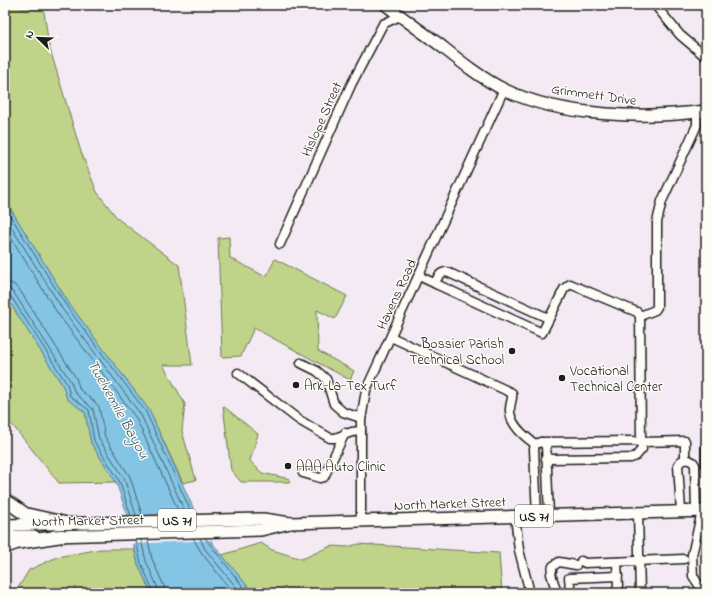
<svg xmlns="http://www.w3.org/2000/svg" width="711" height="598" font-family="'Indie Flower',sans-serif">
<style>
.green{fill:#bfd489;stroke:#6e7852}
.water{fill:#84c5e5;stroke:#5a8195}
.pier{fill:#f4eaf4}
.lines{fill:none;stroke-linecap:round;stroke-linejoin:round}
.shore{stroke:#46606c;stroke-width:1}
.minor-casing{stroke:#1c1c1c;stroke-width:11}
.major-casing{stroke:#1c1c1c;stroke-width:14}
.highway-casing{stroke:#1c1c1c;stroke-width:15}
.minor{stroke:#fdfcf7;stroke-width:8}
.major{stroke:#fdfcf7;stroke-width:11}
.highway{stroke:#fdfcf7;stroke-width:12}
.poi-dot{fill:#1c1c1c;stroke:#fdfcf7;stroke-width:1.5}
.labels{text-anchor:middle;stroke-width:3;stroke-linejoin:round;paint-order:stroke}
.shield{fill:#fdfcf7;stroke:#605f5e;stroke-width:1}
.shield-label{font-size:13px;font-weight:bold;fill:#1c1c1c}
.street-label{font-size:14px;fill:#1c1c1c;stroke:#fdfcf7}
.poi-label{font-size:14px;fill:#1c1c1c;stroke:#fdfcf7;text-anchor:start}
.water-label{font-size:15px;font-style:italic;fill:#405762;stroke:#fdfcf7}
</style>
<rect width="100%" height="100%" fill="#f4eaf4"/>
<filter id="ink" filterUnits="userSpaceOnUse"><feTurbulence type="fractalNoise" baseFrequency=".025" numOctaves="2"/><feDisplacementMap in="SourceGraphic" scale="8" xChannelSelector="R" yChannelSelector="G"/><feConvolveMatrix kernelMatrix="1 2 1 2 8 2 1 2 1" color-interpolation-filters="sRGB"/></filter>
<g filter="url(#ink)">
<!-- green -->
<g class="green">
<path d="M5,5H20L22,9H29L32,5H43L49,46L81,152L97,192L118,219L179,265L192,365H163L185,404L182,431L196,480L183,483L149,410L70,305L5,200Z"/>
<path d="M229,237L230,258L266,277L275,259L347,296L335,319L317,310L318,351L354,371L350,380L254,328L241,356L222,357L218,238Z"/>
<path d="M5,295L63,386L67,399L85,412L91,443L116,482L59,483L5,416Z"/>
<path d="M223,406L258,434L250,461L262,473L290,479L289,482H241L231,470Z"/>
<path d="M261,543L272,550L302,559L331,546L347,547L359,544L499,553L502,593H253L222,555Z"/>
<path d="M101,549H134L138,564L151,593H15L29,570L57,557Z"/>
</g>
<!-- water -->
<path class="water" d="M5,200L70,305L149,410L195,512L213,544L253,593H151L138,564L127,514L116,482L91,443L85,412L67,399L63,386L5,295Z"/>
<!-- pier -->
<path class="pier" d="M199,514L213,540L131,544L125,515Z"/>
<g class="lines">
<!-- shore -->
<g class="shore">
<path d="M5,207L67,307L146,412L192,514"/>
<path d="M5,217L63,310L141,415L186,514"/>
<path d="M5,228L58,314L136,418L180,514"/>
<path d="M5,282L13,284L19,289L76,378L80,390L94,401L99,407L105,437L130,477L142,515"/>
<path d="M5,288L10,289L14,293L71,382L75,393L93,409L99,439L124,478L136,515"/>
<path d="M5,293L10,295L67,384L70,396L89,410L94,441L119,480L131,516"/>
<path d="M193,538L201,552L233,593"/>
<path d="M200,538L205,549L241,593"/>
<path d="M205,538L248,593"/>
<path d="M136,540L141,563L154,593"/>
<path d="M141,540L146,561L160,593"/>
<path d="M148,540L152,559L164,586L166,593"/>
</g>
<!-- minor casing -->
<g class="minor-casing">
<g id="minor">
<path d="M655,5L680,35L706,57"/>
<path d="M280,244L351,85L383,24L400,16"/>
<path d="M419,276L436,284"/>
<path d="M640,316L655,310L657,307V222L662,201L697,125V112"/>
<path d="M548,318L447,272C441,272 436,277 436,284L542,333L564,289L570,284L637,312L640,316L641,442L685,441V459"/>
<path d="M391,337L512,393C513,399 510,403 510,409C509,424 524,436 535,444"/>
<path d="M301,363L317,371L326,379L334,404L343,412L361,418"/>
<path d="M238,373L299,420L330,438H335L352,432L361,431"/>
<path d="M541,442L632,441L641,442L642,449L636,456L631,458L546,459"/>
<path d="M706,448V464"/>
<path d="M303,473L320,478L324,477L345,433"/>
<path d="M681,511L678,465L681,461L687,459L693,462L695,465L696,511"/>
<path d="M702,511L692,555L693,576L704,593"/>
<path d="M638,513L640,593"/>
<path d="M515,516L519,550L530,593"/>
<path d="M537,516L534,449L535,444L541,442L546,445L549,515"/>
<path d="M361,520V420L366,390L504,89"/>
<path d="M581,561L585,563L684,559"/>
<path d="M557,593L551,574L553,566L559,562L576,565"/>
<path d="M567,593L570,586L569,578L618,576"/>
<path d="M615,593L618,587L617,562"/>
</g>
</g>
<!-- major casing -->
<g class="major-casing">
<g id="major">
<path d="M386,5C404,19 422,32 440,45C460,61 482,79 505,90C562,117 644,119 706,111"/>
<path d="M5,525L263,519L290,523"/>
<path d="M5,536H34"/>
<path d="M54,536L261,530L290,523L706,511"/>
</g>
</g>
<!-- highway casing -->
<g class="highway-casing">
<g id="highway">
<path d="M5,500L25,514L65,523"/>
<path d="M5,547L16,543L62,536"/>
</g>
</g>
<!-- minor -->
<use href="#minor" class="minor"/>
<!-- major -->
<use href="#major" class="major"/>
<!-- highway -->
<use href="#highway" class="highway"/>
</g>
</g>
<!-- markers -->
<g class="poi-dot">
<circle cx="512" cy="351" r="4"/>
<circle cx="562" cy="378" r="4"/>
<circle cx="296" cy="385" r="4"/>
<circle cx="288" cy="466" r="4"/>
</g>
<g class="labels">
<!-- shield labels -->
<g class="shield">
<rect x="515" y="505" width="38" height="22" rx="3"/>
<rect x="158" y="509" width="38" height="22" rx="3"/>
</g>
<g class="shield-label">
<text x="534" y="521">US 71</text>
<text x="177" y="525">US 71</text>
</g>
<!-- street labels -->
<g class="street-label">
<text transform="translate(594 94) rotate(8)" y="5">Grimmett Drive</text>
<text transform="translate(321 119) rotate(-66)" y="5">Hislope Street</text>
<text transform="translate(396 294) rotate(-65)" y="5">Havens Road</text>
<text transform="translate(450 503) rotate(-2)" y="5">North Market Street</text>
<text transform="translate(88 520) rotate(-1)" y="5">North Market Street</text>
</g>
<!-- poi labels -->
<g class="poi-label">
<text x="504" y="348" text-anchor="end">Bossier Parish<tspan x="504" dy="16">Technical School</tspan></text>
<text x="570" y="375">Vocational<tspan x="570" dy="16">Technical Center</tspan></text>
<text x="304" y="390">Ark-La-Tex Turf</text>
<text x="296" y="471">AAA Auto Clinic</text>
</g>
<!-- water labels -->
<g class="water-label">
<text transform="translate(119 409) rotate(61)" y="5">Twelvemile Bayou</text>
</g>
</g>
<!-- margin -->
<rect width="711" height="598" fill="none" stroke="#fdfcf7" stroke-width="20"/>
<rect x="10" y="10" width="691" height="578" fill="none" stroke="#1c1c1c" stroke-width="1.5" filter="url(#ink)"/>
<!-- north arrow -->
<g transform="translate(38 38) rotate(293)" stroke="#fdfcf7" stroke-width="3" paint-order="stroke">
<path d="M0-3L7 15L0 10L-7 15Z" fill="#1c1c1c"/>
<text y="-6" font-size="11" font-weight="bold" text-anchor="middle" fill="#1c1c1c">N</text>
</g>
</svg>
